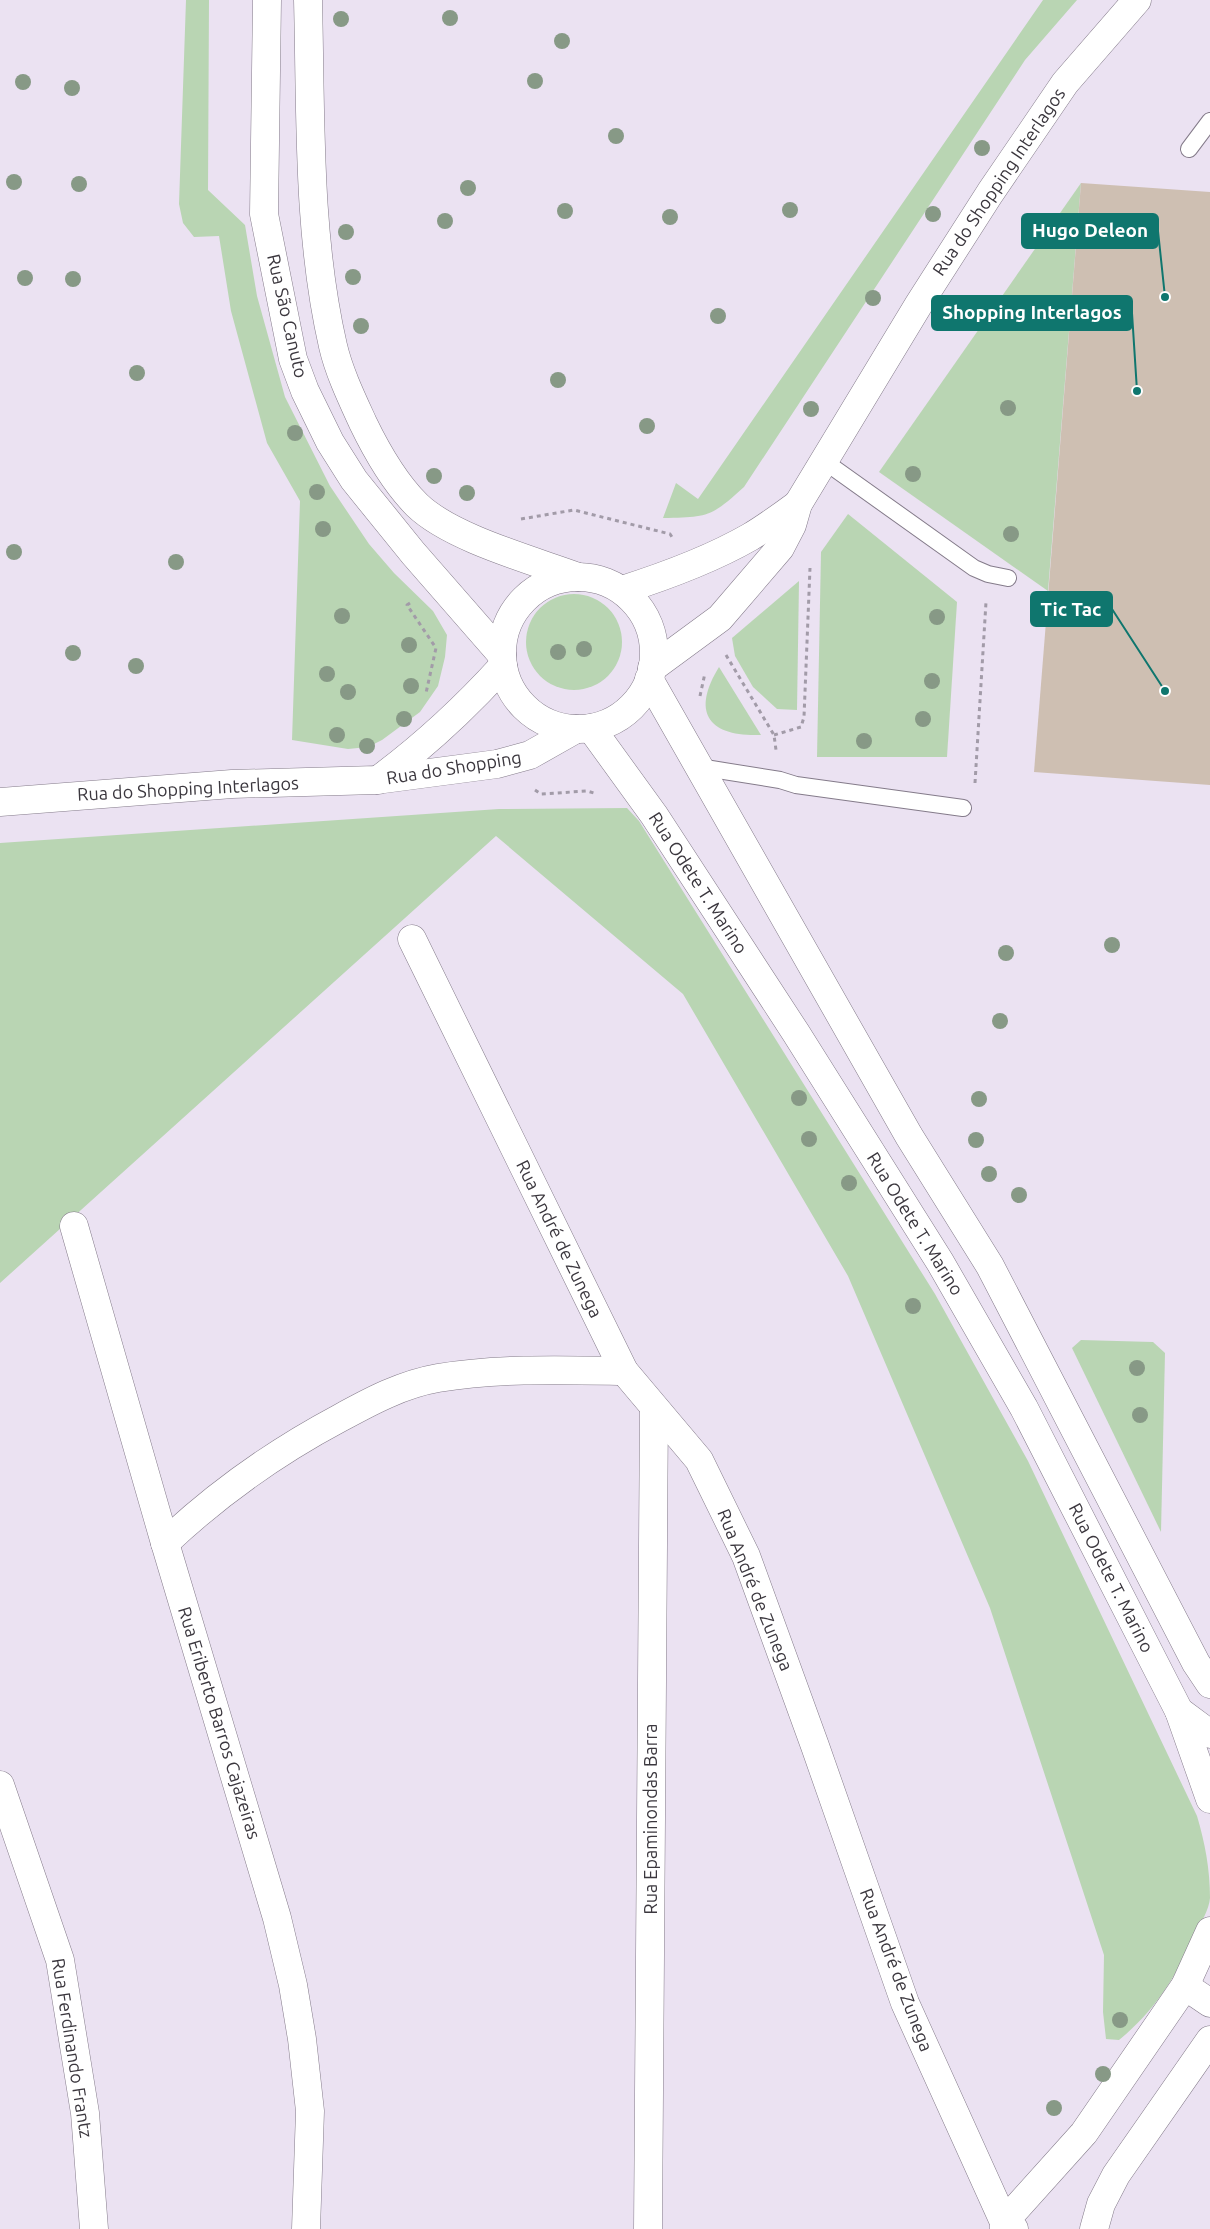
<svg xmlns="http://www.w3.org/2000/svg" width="1210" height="2229" font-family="Ubuntu,sans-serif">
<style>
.green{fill:#b9d5b3}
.building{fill:#cebfb2}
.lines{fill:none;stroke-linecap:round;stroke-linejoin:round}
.service-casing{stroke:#847b8a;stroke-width:18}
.minor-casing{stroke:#847b8a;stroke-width:29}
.tertiary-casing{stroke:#847b8a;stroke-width:29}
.path{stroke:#a29ba8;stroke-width:3;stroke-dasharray:4 4;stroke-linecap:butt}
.service{stroke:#fff;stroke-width:16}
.minor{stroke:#fff;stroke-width:28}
.tertiary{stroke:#fff;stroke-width:28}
.tree{fill:#879986}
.labels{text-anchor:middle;stroke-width:4;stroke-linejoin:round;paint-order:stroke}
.street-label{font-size:18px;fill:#3b373e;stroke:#fff}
.leader{fill:none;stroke:#0f766e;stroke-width:2}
.callout-dot{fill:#0f766e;stroke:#fff;stroke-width:2}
.callout{fill:#0f766e;stroke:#0f766e;stroke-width:2}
.callout-label{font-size:19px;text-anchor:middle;font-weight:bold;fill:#fff}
</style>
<rect width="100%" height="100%" fill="#ebe2f2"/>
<!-- green -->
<g class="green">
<path d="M186,0H209L208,190L245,225L257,296L285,397L330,486L369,544L394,573L433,611L447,635L445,657L438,686L420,712L382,740L368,747L348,749L292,740L300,501L267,443L231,311L219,236L194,237L183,223L179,204Z"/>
<path d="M1043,0H1077L1025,60L744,487C710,518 707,517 663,518L676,483L698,499Z"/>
<path d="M1081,183L1048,591L879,472Z"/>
<path d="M848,514L957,602L947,757H817L821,552Z"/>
<path d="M799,581L797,710L777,709L753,687L735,656L732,638Z"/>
<circle cx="574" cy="642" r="48"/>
<path d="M719,667L761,735C710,737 690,714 719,667Z"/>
<path d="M627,808L639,821L935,1294L1028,1461L1197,1816C1205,1843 1210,1869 1210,1898C1209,1910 1201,1922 1196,1933C1176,1976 1156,2010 1119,2040L1106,2039L1103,2012L1104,1955L990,1608L848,1276L683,994L496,836L0,1283V843L499,809Z"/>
<path d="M1081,1340L1153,1342L1165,1353L1161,1532L1072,1348Z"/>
</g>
<!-- building -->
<path class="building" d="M1081,183L1210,192V785L1034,772Z"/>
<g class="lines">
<!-- service casing -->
<g class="service-casing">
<g id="service">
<path d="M1189,149L1210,121"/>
<path d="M824,461L974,568L988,574L1008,578"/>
<path d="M699,767L780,780L796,785L963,808"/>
</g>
</g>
<!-- minor casing -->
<g class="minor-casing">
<g id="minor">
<path d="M378,780C424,746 464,709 503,666"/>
<path d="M0,802L232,784L376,780L497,764L530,755L576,729"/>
<path d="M412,939L624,1371L699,1460L746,1556L815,1746L905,2003L1004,2222V2229"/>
<path d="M74,1226L165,1543L277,1918L293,1985L302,2039L310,2111L306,2229"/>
<path d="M165,1543C218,1493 276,1452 340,1418C371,1401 403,1384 438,1378C499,1368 562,1370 624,1371"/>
<path d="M0,1785L60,1960L85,2113L94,2229"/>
<path d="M648,2229L654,1408"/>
</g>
</g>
<!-- tertiary casing -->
<g class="tertiary-casing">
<g id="tertiary">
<path d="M267,0L264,214L293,359L305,391L330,442L354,480L413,553L502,655"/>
<path d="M308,0C311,115 307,233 333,346C339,372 352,399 363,423C377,452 394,482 417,505C451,538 532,560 578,577"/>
<circle cx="578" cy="653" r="76"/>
<path d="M622,590C666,576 710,560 750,537C767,527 783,515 798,504"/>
<path d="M652,668L720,618L780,548L792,525L798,504L919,304L990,193L1065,83L1137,0"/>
<path d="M649,679L909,1136L990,1266L1196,1663L1210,1684"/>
<path d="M591,728L654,815L796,1033L940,1262L1024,1408L1179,1711L1210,1734"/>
<path d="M1179,1711L1210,1799"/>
<path d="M1185,1986L1210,2003"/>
<path d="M1014,2229L1004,2222L1084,2133L1185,1986L1210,1931"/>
<path d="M1094,2229L1101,2204L1116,2175L1210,2040"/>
</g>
</g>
<!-- path -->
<g class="path">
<path d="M521,519L574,510L670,534L672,537"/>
<path d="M410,603L407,605L436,648L426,693"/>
<path d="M726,655L774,735L776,750"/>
<path d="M700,696L705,673"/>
<path d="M774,735L801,727L804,717L810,568"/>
<path d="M975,783L986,602"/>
<path d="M535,790L541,794L587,791L594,793"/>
</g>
<!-- service -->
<use href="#service" class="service"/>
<!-- minor -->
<use href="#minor" class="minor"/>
<!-- tertiary -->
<use href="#tertiary" class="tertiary"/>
</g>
<!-- trees -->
<g class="tree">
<circle cx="450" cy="18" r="8"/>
<circle cx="341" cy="19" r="8"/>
<circle cx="562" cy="41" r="8"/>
<circle cx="535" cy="81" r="8"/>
<circle cx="23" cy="82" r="8"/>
<circle cx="72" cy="88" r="8"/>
<circle cx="616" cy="136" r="8"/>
<circle cx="982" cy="148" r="8"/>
<circle cx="14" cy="182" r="8"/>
<circle cx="79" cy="184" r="8"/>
<circle cx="468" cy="188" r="8"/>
<circle cx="790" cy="210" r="8"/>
<circle cx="565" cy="211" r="8"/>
<circle cx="933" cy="214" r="8"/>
<circle cx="670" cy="217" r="8"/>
<circle cx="445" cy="221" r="8"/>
<circle cx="346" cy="232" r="8"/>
<circle cx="353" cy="277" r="8"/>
<circle cx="25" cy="278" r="8"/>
<circle cx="73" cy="279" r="8"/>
<circle cx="873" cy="298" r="8"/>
<circle cx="718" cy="316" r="8"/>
<circle cx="361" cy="326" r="8"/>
<circle cx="137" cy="373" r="8"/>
<circle cx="558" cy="380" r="8"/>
<circle cx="1008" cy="408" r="8"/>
<circle cx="811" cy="409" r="8"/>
<circle cx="647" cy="426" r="8"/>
<circle cx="295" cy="433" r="8"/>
<circle cx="913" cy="474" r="8"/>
<circle cx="434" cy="476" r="8"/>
<circle cx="317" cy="492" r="8"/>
<circle cx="467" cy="493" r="8"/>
<circle cx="323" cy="529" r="8"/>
<circle cx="1011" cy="534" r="8"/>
<circle cx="14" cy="552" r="8"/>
<circle cx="176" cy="562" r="8"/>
<circle cx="342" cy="616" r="8"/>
<circle cx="937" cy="617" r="8"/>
<circle cx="409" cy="645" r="8"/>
<circle cx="584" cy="649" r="8"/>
<circle cx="558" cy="652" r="8"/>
<circle cx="73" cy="653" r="8"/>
<circle cx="136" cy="666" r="8"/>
<circle cx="327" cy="674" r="8"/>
<circle cx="932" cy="681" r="8"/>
<circle cx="411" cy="686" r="8"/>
<circle cx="348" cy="692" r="8"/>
<circle cx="404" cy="719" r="8"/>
<circle cx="923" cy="719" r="8"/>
<circle cx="337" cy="735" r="8"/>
<circle cx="864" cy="741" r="8"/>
<circle cx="367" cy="746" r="8"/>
<circle cx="1112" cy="945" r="8"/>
<circle cx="1006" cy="953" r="8"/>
<circle cx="1000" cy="1021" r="8"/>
<circle cx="799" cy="1098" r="8"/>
<circle cx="979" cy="1099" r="8"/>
<circle cx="809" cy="1139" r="8"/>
<circle cx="976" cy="1140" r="8"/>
<circle cx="989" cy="1174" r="8"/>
<circle cx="849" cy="1183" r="8"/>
<circle cx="1019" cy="1195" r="8"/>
<circle cx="913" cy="1306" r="8"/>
<circle cx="1137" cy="1368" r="8"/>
<circle cx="1140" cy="1415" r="8"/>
<circle cx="1120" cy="2020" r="8"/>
<circle cx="1103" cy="2074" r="8"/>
<circle cx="1054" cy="2108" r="8"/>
</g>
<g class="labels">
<!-- street labels -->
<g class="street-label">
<text transform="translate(999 182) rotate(-56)" y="6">Rua do Shopping Interlagos</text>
<text transform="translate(287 316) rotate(77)" y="6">Rua São Canuto</text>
<text transform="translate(454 768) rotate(-9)" y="6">Rua do Shopping</text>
<text transform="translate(188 789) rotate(-3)" y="6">Rua do Shopping Interlagos</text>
<text transform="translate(698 883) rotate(57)" y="6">Rua Odete T. Marino</text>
<text transform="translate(915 1224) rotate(58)" y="6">Rua Odete T. Marino</text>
<text transform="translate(559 1239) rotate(64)" y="6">Rua André de Zunega</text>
<text transform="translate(1111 1578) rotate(63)" y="6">Rua Odete T. Marino</text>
<text transform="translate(755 1590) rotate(68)" y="6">Rua André de Zunega</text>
<text transform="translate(219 1723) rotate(73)" y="6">Rua Eriberto Barros Cajazeiras</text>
<text transform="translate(651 1819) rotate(-90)" y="6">Rua Epaminondas Barra</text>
<text transform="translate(896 1970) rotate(69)" y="6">Rua André de Zunega</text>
<text transform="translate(72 2048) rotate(81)" y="6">Rua Ferdinando Frantz</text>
</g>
</g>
<!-- callouts -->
<path class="leader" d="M1165 297L1158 231M1137 391L1132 313M1165 691L1112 609"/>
<g class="callout-dot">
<circle cx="1165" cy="297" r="5"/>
<circle cx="1137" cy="391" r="5"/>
<circle cx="1165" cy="691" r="5"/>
</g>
<g class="callout">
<rect x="1022" y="214" width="136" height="34" rx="5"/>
<rect x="932" y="296" width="200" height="34" rx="5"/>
<rect x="1031" y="592" width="81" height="34" rx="5"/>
</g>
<g class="callout-label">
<text x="1090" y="237">Hugo Deleon</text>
<text x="1032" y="319">Shopping Interlagos</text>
<text x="1071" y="616">Tic Tac</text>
</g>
</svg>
